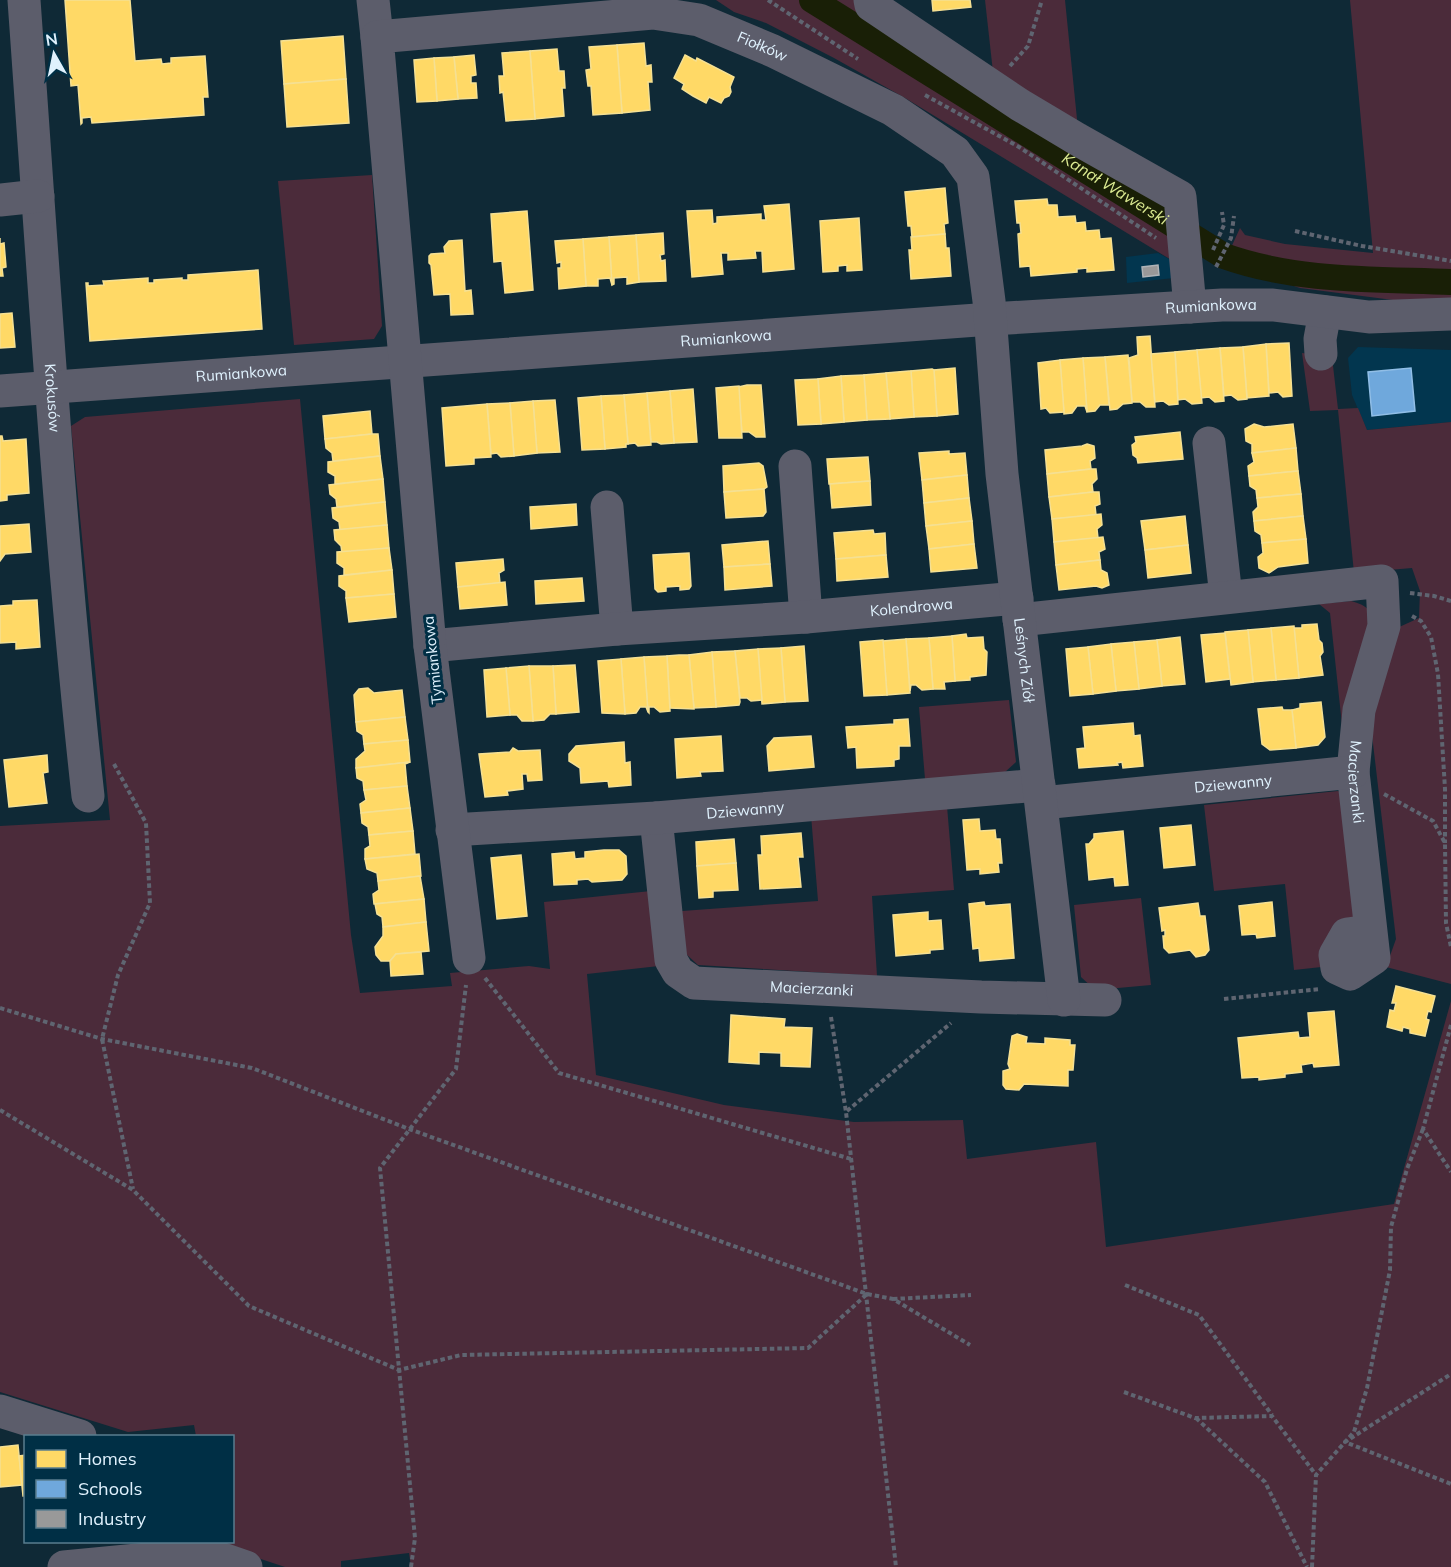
<svg xmlns="http://www.w3.org/2000/svg" width="1451" height="1567" font-family="Mulish,sans-serif">
<style>
.built{fill:#02364f}
.green{fill:#4b2b3a}
.homes{fill:#ffd966;stroke:#f5e093;stroke-width:1.5}
.schools{fill:#6fa8dc;stroke:#91bee6;stroke-width:1.5}
.industry{fill:#999;stroke:#aeb3b7;stroke-width:1.5}
.lines{fill:none;stroke-linecap:round;stroke-linejoin:round}
.canal{stroke:#191f06;stroke-width:26}
.path{stroke:#5f6571;stroke-width:4;stroke-dasharray:4.5 3;stroke-linecap:butt}
.minor{stroke:#5c5d6b;stroke-width:33}
.labels{text-anchor:middle;stroke-width:6;stroke-linejoin:round;paint-order:stroke}
.street-label{font-size:15px;fill:#dff1fd;stroke:#002f45}
.water-label{font-size:16px;font-style:italic;fill:#dceb92;stroke:#002f45}
</style>
<rect width="100%" height="100%" fill="#0f2936"/>
<!-- built -->
<g class="built">
<path d="M1158,253L1173,261L1174,278L1127,283L1126,257Z"/>
<path d="M1358,347L1451,350V422L1367,430L1352,395L1348,358Z"/>
</g>
<!-- green -->
<g class="green">
<path d="M716,0H862L1165,205L1173,261L905,98L834,58L766,23L734,12Z"/>
<path d="M985,0H1065L1078,129L994,81Z"/>
<path d="M1350,0H1451V299L1393,300L1300,288L1224,263L1240,228L1245,235L1285,244L1373,253Z"/>
<path d="M372,175L382,326L374,339L294,345L278,181Z"/>
<path d="M1302,353L1332,357L1338,409L1358,408L1367,430L1451,422V984L1386,967L1396,939L1370,718L1397,628L1419,618L1420,591L1412,568L1354,573L1338,410L1310,411Z"/>
<path d="M300,399L351,935L360,993L452,986L450,973L529,966L550,969L544,902L651,891L659,966L587,974L596,1075L724,1105L854,1122L963,1120L967,1159L1096,1142L1106,1247L1394,1204L1451,1001V1567H411L409,1553L341,1561V1567H285L209,1542H232V1436H196L194,1425L128,1432L0,1392V826L110,820L71,426L85,417Z"/>
<path d="M1351,601C1365,605 1370,608 1375,622L1343,734L1330,613L1319,604Z"/>
<path d="M1009,700L1016,762L1004,773L925,779L919,707Z"/>
<path d="M1338,791L1351,800L1364,934L1349,964L1294,970L1285,884L1214,891L1204,805Z"/>
<path d="M947,806L954,890L872,896L877,976L698,965L686,954L682,911L818,901L811,815Z"/>
<path d="M1141,898L1151,985L1107,989H1094L1081,977L1074,905Z"/>
</g>
<!-- homes -->
<g class="homes">
<path d="M65,0H130L135,61L161,59L162,64L171,63V58L205,56L208,97H203L204,115L92,123L91,117L82,118V123L81,124L78,85L71,86Z"/>
<path d="M932,0H970L971,7L933,11Z"/>
<path d="M343,36L346,79L284,84L281,41Z"/>
<path d="M644,43L646,66L651,65L652,82H648L650,110L622,113L617,45Z"/>
<path d="M617,45L622,113L593,115L591,86H588L586,70L591,69L589,47Z"/>
<path d="M557,49L559,71H564L565,88H562L564,116L535,119L530,51Z"/>
<path d="M530,51L535,119L506,121L503,92L500,93L499,76H504L502,53Z"/>
<path d="M474,55L476,75L471,76V83H476L477,98L458,99L454,57Z"/>
<path d="M685,55L696,61L697,58L734,77L730,87L731,92L729,96L724,98L721,103L709,97L706,103L693,96L682,89L684,84L674,78Z"/>
<path d="M454,57L458,99L437,101L434,58Z"/>
<path d="M434,58L437,101L417,102L414,60Z"/>
<path d="M346,79L349,123L287,127L284,84Z"/>
<path d="M945,188L948,223L944,224L945,234L912,237L911,226H908L905,192Z"/>
<path d="M1047,199L1048,205H1057L1058,217L1075,216L1076,223L1085,222L1086,231L1099,230L1100,239L1111,238L1114,270L1087,272V268L1077,269V272L1031,276L1030,266L1020,267L1018,234L1021,233L1020,223H1017L1015,201Z"/>
<path d="M789,204L794,269L763,272L762,251H755L756,258L728,260V253H721L723,274L692,277L687,211L712,210L713,224L717,223V217L761,214V220H766L764,206Z"/>
<path d="M527,211L533,290L505,293L502,261L494,262L491,214Z"/>
<path d="M859,218L862,270L847,271V265L838,266V271L823,272L820,221Z"/>
<path d="M663,233L664,254L660,255L661,261L665,260L666,281L639,282L636,235Z"/>
<path d="M945,234L946,248H949L951,276L911,279L909,250H912L911,237Z"/>
<path d="M636,235L639,282L627,284V277L614,278V284L612,285L609,237Z"/>
<path d="M609,237L612,285L610,278L598,279V286H586L583,239Z"/>
<path d="M0,238V244L4,243L6,267L2,268L3,276H0Z"/>
<path d="M583,239L586,286L559,289L558,268H561V262L557,263L555,241Z"/>
<path d="M462,240L465,291L471,290L473,314L451,315L450,294L434,295L431,265L429,263V256L431,254L445,253L444,247L449,241Z"/>
<path d="M258,270L262,329L90,341L86,283H88V286L104,285L103,281H106L148,278V283H154V280L182,278V280H188V275Z"/>
<path d="M12,313L15,347L0,348V314Z"/>
<path d="M1150,336L1155,407H1146L1140,402H1132L1129,358L1138,355L1137,337Z"/>
<path d="M1289,343L1292,396L1283,397L1278,392L1269,393L1266,344Z"/>
<path d="M1266,344L1269,396L1247,398L1243,347Z"/>
<path d="M1243,347L1247,399L1238,400L1231,395L1224,396L1220,348Z"/>
<path d="M1220,348L1224,401L1215,402L1209,397L1201,398L1197,350Z"/>
<path d="M1197,350L1202,403L1192,404L1185,399L1178,400L1175,352Z"/>
<path d="M1175,352L1178,404L1169,405L1163,401L1155,402L1151,354Z"/>
<path d="M1128,355L1132,403L1123,404L1117,409L1110,410L1105,357Z"/>
<path d="M1105,357L1109,405H1100L1095,411L1087,412L1083,358Z"/>
<path d="M1083,358L1087,412L1085,406H1077L1072,413L1064,414L1060,360Z"/>
<path d="M1060,360L1064,412L1050,413L1046,408L1041,409L1038,363Z"/>
<path d="M955,368L958,414L937,416L934,370Z"/>
<path d="M932,369L934,370L937,416L914,417L911,371Z"/>
<path d="M909,371H911L914,417L890,419L886,373Z"/>
<path d="M886,373L890,419L867,420L864,375Z"/>
<path d="M864,375L867,420L844,422L841,376Z"/>
<path d="M841,376L844,422L821,424L818,379Z"/>
<path d="M818,379L821,424L798,425L795,380Z"/>
<path d="M747,385H761L765,437H756L749,432H742L738,387Z"/>
<path d="M739,386L742,438H719L716,388Z"/>
<path d="M693,389L697,442L674,443L670,391Z"/>
<path d="M670,391L674,443L661,444L657,442H651L647,393Z"/>
<path d="M647,393L651,445L638,446L635,443L628,444L624,395Z"/>
<path d="M624,395L628,444H626V447L605,449L601,396Z"/>
<path d="M601,396L605,449L582,450L578,398Z"/>
<path d="M555,400L560,452L537,453L533,401Z"/>
<path d="M533,401L537,453L514,456L510,403Z"/>
<path d="M510,403L514,456L501,457L497,453L491,454L487,404Z"/>
<path d="M487,404L491,457L474,458V464L446,466L442,408Z"/>
<path d="M370,411L372,434L325,439L323,416Z"/>
<path d="M1254,424L1264,427L1293,424L1296,448L1252,453V444L1246,441L1245,429Z"/>
<path d="M1180,432L1183,459L1138,463L1137,458L1133,455L1132,445L1136,442L1135,437Z"/>
<path d="M372,434H378L380,456L333,461L332,453L326,448L325,439Z"/>
<path d="M0,436H2L3,441L26,439L29,493L7,495V500L0,501Z"/>
<path d="M1087,444L1094,446L1095,458L1090,461L1091,469L1047,474L1045,450L1082,446Z"/>
<path d="M1296,448L1298,471L1249,476L1248,466L1254,462L1252,453Z"/>
<path d="M949,451V454L965,453L967,475L922,480L919,453Z"/>
<path d="M380,456L383,479L335,484V476L328,472V462Z"/>
<path d="M868,457L870,481L829,484L827,459Z"/>
<path d="M759,463L763,466L767,487L764,489L724,492L723,466Z"/>
<path d="M1091,469H1096L1097,479L1092,484L1093,492L1049,497L1047,474Z"/>
<path d="M1298,471L1301,494L1257,498L1256,490L1250,486L1249,476Z"/>
<path d="M967,475L969,498L924,503L922,480Z"/>
<path d="M383,479L385,502L337,507L336,499L330,494L329,485Z"/>
<path d="M870,481L871,505L832,508L830,484Z"/>
<path d="M764,489L766,512L763,516L726,518L724,492Z"/>
<path d="M1093,492H1099L1100,504L1095,506L1096,515L1052,519L1049,497Z"/>
<path d="M1301,494L1303,516L1254,521L1253,512L1258,507L1257,498Z"/>
<path d="M969,498L972,521L926,526L924,503Z"/>
<path d="M385,502L387,525L340,530L339,522L333,518L332,508Z"/>
<path d="M576,504L577,525L531,529L530,507Z"/>
<path d="M1101,514L1102,525L1097,529L1098,538L1054,542L1052,519Z"/>
<path d="M1185,516L1188,545L1145,550L1141,521Z"/>
<path d="M1303,516L1306,539L1262,543L1261,535L1255,531L1254,521Z"/>
<path d="M972,521L974,544L929,549L926,526Z"/>
<path d="M29,524L31,552L5,554L0,561V526Z"/>
<path d="M387,525L389,548L342,553L341,546L335,540L334,530Z"/>
<path d="M873,530L874,534L885,533L886,555L836,559L834,533Z"/>
<path d="M1103,537L1105,549L1099,552L1100,560L1056,565L1054,542Z"/>
<path d="M1306,539L1308,563L1278,567L1269,573L1259,568L1258,557L1263,553L1262,543Z"/>
<path d="M768,541L770,564L724,567L722,545Z"/>
<path d="M974,544L977,568L931,572L929,549Z"/>
<path d="M1188,545L1191,573L1148,578L1145,550Z"/>
<path d="M389,548L392,570L344,575V568L337,563V552Z"/>
<path d="M689,553L691,586L689,589L680,590V586L666,587V591L658,592L655,589L653,555Z"/>
<path d="M886,555L888,577L837,581L836,559Z"/>
<path d="M503,559L504,570L499,573L500,583L458,587L456,563Z"/>
<path d="M1100,560L1101,570L1107,573L1109,585L1102,588L1096,586L1059,590L1056,565Z"/>
<path d="M770,564L772,586L725,590L724,567Z"/>
<path d="M392,570L394,594L346,598V591L339,586V576Z"/>
<path d="M582,578L584,601L536,604L535,581Z"/>
<path d="M505,582L507,605L460,609L458,587Z"/>
<path d="M394,594L396,617L349,622L346,598Z"/>
<path d="M37,600L40,647L16,649V642L0,643V606L13,605V601Z"/>
<path d="M1317,624L1319,640L1322,643L1323,652L1320,656L1323,675L1299,678L1294,628H1302V625Z"/>
<path d="M1294,626L1299,678L1276,680L1271,628Z"/>
<path d="M1271,628L1276,680L1253,682L1248,630Z"/>
<path d="M1248,630L1253,682L1231,685L1225,632Z"/>
<path d="M1225,633L1230,679L1206,682L1201,635Z"/>
<path d="M966,634L967,638L983,637L984,649L987,652L986,675L970,677V680L955,681L952,636Z"/>
<path d="M952,636L955,681L944,682L945,689H933L929,638Z"/>
<path d="M1180,637L1185,684L1162,686L1157,640Z"/>
<path d="M929,638L933,689L922,690L916,685H911L910,691L906,639Z"/>
<path d="M906,639L910,693L887,695L883,641Z"/>
<path d="M883,640L887,695L864,696L860,642Z"/>
<path d="M1157,640L1162,686L1139,689L1134,642Z"/>
<path d="M1134,642L1139,689L1116,691L1111,644Z"/>
<path d="M1111,644L1116,691L1093,694L1088,647Z"/>
<path d="M804,646L808,701L785,702L781,648Z"/>
<path d="M1088,647L1093,694L1070,696L1066,649Z"/>
<path d="M781,648L785,702L762,704L758,649Z"/>
<path d="M758,649L762,700L751,701L747,698H740L735,651Z"/>
<path d="M735,651L740,702L739,705L716,707L712,652Z"/>
<path d="M712,652L716,707L694,708L689,655Z"/>
<path d="M679,655H689L694,709L670,708L667,656Z"/>
<path d="M667,656L670,711L660,712L654,707H649V713L648,712L644,657Z"/>
<path d="M644,657L648,712L646,707H640L636,713L625,714L621,659Z"/>
<path d="M621,659L625,714L602,713L598,661Z"/>
<path d="M575,665L579,712L556,714L553,666Z"/>
<path d="M529,666H553L556,714H550L544,720L533,721Z"/>
<path d="M529,666L533,721H522L517,715H510L506,668Z"/>
<path d="M506,668L510,715L487,717L484,670Z"/>
<path d="M368,688L374,693L402,690L405,717L356,722L354,695L359,689Z"/>
<path d="M1321,702L1325,737L1318,745L1296,748L1292,710L1300,708V704Z"/>
<path d="M1282,707L1283,710H1292L1296,748L1270,750L1262,744L1258,709Z"/>
<path d="M405,717L408,740L364,744L363,735L357,731L356,722Z"/>
<path d="M908,719L910,746H899V759L894,760V766L857,768L856,747L848,748L846,727L894,724V720Z"/>
<path d="M1133,723L1134,736L1140,735L1143,766L1123,768L1122,762L1117,763L1118,765L1079,768L1077,749L1085,748L1083,727Z"/>
<path d="M721,736L723,771L700,772L701,776L677,778L675,739Z"/>
<path d="M811,736L814,767L769,771L767,746L774,738Z"/>
<path d="M408,740L410,762L356,768V759L365,751L364,744Z"/>
<path d="M624,742L625,763L630,762L631,785L609,787L608,781L581,783L580,768L569,761V754L576,746Z"/>
<path d="M513,748L518,751L540,750L542,780L528,781L527,774H522L523,789L507,791L508,795L485,797L479,754L510,752Z"/>
<path d="M47,755L48,772L43,773L47,803L9,807L4,760Z"/>
<path d="M410,762L405,764L407,786L364,790L363,781L357,778L356,768Z"/>
<path d="M407,786L410,808L361,813L360,804L366,800L364,790Z"/>
<path d="M410,808L413,831L369,835L368,827L362,823L361,813Z"/>
<path d="M979,819L980,831L995,830L996,839H1000L1002,863H998L999,872L980,874V869L967,870L963,820Z"/>
<path d="M1191,825L1195,865L1164,868L1160,828Z"/>
<path d="M413,831L415,854L365,859V849L370,846L369,835Z"/>
<path d="M1123,831L1128,885L1115,886L1114,877L1089,880L1086,844H1089L1094,838V834Z"/>
<path d="M801,833L803,857H798L801,887L760,889L758,855H762L761,836Z"/>
<path d="M734,839L736,863L697,866L696,842Z"/>
<path d="M604,850H619L626,856L627,874L622,880L592,882L588,879L577,880V884L554,885L552,854L574,852L575,859L585,858V852Z"/>
<path d="M419,854L421,876L378,881L377,873L367,869L365,859Z"/>
<path d="M521,855L527,916L497,919L491,858Z"/>
<path d="M736,863L738,890L713,891V897L699,898L697,866Z"/>
<path d="M420,876L424,899L374,904L373,894L379,890L378,881Z"/>
<path d="M424,899L426,922L383,927L382,917L377,914L375,904Z"/>
<path d="M984,902L985,906L1010,904L1014,958L980,961L979,948L973,949L969,904Z"/>
<path d="M1272,902L1275,936L1257,938L1256,934L1242,935L1239,906Z"/>
<path d="M1198,903L1200,916H1205L1209,950L1205,955L1196,957L1190,950L1169,953L1164,948L1163,936H1165V930L1162,931L1159,908Z"/>
<path d="M928,912V921L941,920L943,949L930,950V953L896,956L893,915Z"/>
<path d="M426,922L429,951L396,954L390,961H381L376,955L375,947L383,936V927Z"/>
<path d="M421,952L423,974L391,976L390,961L396,954Z"/>
<path d="M1396,986L1435,996L1431,1012L1428,1011L1426,1019L1429,1020L1425,1036L1410,1033V1029L1403,1027L1402,1031L1387,1027L1390,1010L1394,1011L1396,1003H1392Z"/>
<path d="M1334,1011L1339,1065L1314,1067L1313,1063L1301,1065L1302,1072L1285,1074V1077L1259,1080V1077L1242,1078L1238,1038L1298,1032L1299,1038L1310,1037L1308,1013Z"/>
<path d="M731,1015L785,1019L784,1027L812,1028L810,1067L781,1066V1053L759,1052V1064L729,1062Z"/>
<path d="M1017,1034L1027,1037L1026,1043L1045,1044V1038L1070,1040V1045H1075L1073,1070H1068V1086L1024,1084L1019,1090L1006,1089L1003,1085V1071L1010,1069L1008,1064L1012,1036Z"/>
<path d="M18,1445L22,1485L0,1487V1447Z"/>
<path d="M26,1455V1496H23L19,1456Z"/>
</g>
<!-- schools -->
<path class="schools" d="M1411,368L1415,411L1372,416L1368,372Z"/>
<!-- industry -->
<path class="industry" d="M1158,265L1159,275L1143,277L1142,267Z"/>
<g class="lines">
<!-- canal -->
<path class="canal" id="s1" d="M812,0L1224,256C1297,282 1375,279 1451,282"/>
<!-- path -->
<g class="path">
<path d="M768,0L858,59"/>
<path d="M1010,66L1028,46L1042,0"/>
<path d="M925,95L1019,147L1156,238"/>
<path d="M1295,231L1362,246L1451,261"/>
<path d="M1213,250L1224,225L1222,212"/>
<path d="M1216,267L1231,238L1234,216"/>
<path d="M1410,593L1434,596L1451,601"/>
<path d="M1412,616L1421,621L1431,637L1438,674L1445,789V843"/>
<path d="M114,764L146,823L150,903L118,975L102,1039L133,1189"/>
<path d="M1384,794L1433,821L1445,843L1446,923L1451,947"/>
<path d="M485,978L559,1073L851,1159"/>
<path d="M1224,999L1320,989"/>
<path d="M0,1008L102,1039L252,1068L409,1129L867,1294L893,1299L970,1345"/>
<path d="M831,1017L846,1112L896,1567"/>
<path d="M1451,1025L1423,1129L1451,1172"/>
<path d="M0,1110L133,1190L249,1306L399,1370L461,1355L808,1348L867,1294"/>
<path d="M847,1111L951,1023"/>
<path d="M1423,1129L1407,1169L1391,1227L1390,1270L1367,1388L1354,1432L1345,1442L1451,1484"/>
<path d="M1125,1285L1199,1315L1272,1415"/>
<path d="M893,1299L971,1295"/>
<path d="M1124,1392L1195,1418L1272,1416L1316,1475"/>
<path d="M1196,1418L1265,1482L1307,1567"/>
<path d="M411,1567L415,1538L380,1168L456,1069L466,985"/>
<path d="M1312,1567L1316,1475L1345,1442L1451,1374"/>
</g>
<!-- minor -->
<g class="minor">
<path id="s2" d="M24,0C43,265 59,532 88,796"/>
<path d="M373,0L377,37"/>
<path d="M870,0L871,5L1020,105L1077,139L1180,197L1190,307"/>
<path d="M0,200L38,196"/>
<path d="M1321,354L1320,339L1325,312"/>
<path id="s3" d="M0,391L991,319L1222,305H1273L1369,317L1451,314"/>
<path d="M1209,443L1226,597"/>
<path d="M795,466L806,617"/>
<path d="M607,507L617,629"/>
<path id="s4" d="M1019,620L1382,581L1384,626L1359,710L1353,772L1374,958L1350,974L1337,968L1335,955L1347,934L1370,931"/>
<path id="s5" d="M430,646L617,629L806,617L1017,598"/>
<path id="s6" d="M1042,803L1353,772"/>
<path id="s7" d="M656,818L671,960L678,972L694,983L981,997L1105,1000"/>
<path id="s8" d="M452,830L656,818L1039,785"/>
<path id="s9" d="M469,958L430,646L377,37L653,13L699,20L773,51L893,110L955,152L973,177L989,301L1002,474L1064,1000"/>
<path d="M0,1411L80,1436"/>
<path d="M64,1567L200,1554L220,1558L246,1567"/>
</g>
</g>
<g class="labels">
<!-- street labels -->
<g class="street-label">
<text dy="5" stroke="none"><textPath href="#s9" startOffset="1318">Fiołków</textPath></text>
<text dy="5" stroke="none"><textPath href="#s3" startOffset="1214">Rumiankowa</textPath></text>
<text dy="5" stroke="none"><textPath href="#s3" startOffset="728">Rumiankowa</textPath></text>
<text dy="5" stroke="none"><textPath href="#s3" startOffset="242">Rumiankowa</textPath></text>
<text dy="5" stroke="none"><textPath href="#s2" startOffset="399">Krokusów</textPath></text>
<text dy="5" stroke="none"><textPath href="#s5" startOffset="483">Kolendrowa</textPath></text>
<text transform="translate(433 660) rotate(-96)" y="5">Tymiankowa</text>
<text dy="5" stroke="none"><textPath href="#s9" startOffset="2055">Leśnych Ziół</textPath></text>
<text dy="5" stroke="none"><textPath href="#s4" startOffset="570">Macierzanki</textPath></text>
<text dy="5" stroke="none"><textPath href="#s6" startOffset="192">Dziewanny</textPath></text>
<text dy="5" stroke="none"><textPath href="#s8" startOffset="294">Dziewanny</textPath></text>
<text dy="5" stroke="none"><textPath href="#s7" startOffset="294">Macierzanki</textPath></text>
</g>
<!-- water labels -->
<g class="water-label">
<text dy="6" stroke="none"><textPath href="#s1" startOffset="357">Kanał Wawerski</textPath></text>
</g>
</g>
<!-- legend -->
<rect x="24" y="1435" width="210" height="108" fill="#002f45" stroke="#597d8f" stroke-width="1.5"/>
<rect x="36" y="1450" width="30" height="18" fill="#ffd966" stroke="#597d8f" stroke-width="1.5"/>
<text x="78" y="1465" font-size="18" fill="#dff1fd">Homes</text>
<rect x="36" y="1480" width="30" height="18" fill="#6fa8dc" stroke="#597d8f" stroke-width="1.5"/>
<text x="78" y="1495" font-size="18" fill="#dff1fd">Schools</text>
<rect x="36" y="1510" width="30" height="18" fill="#999999" stroke="#597d8f" stroke-width="1.5"/>
<text x="78" y="1525" font-size="18" fill="#dff1fd">Industry</text>
<!-- north arrow -->
<g transform="translate(54 54) rotate(351)" stroke="#002f45" stroke-width="4.5" paint-order="stroke">
<path d="M0-4.5L10 22L0 15L-10 22Z" fill="#dff1fd"/>
<text y="-9" font-size="16" font-weight="bold" text-anchor="middle" fill="#dff1fd">N</text>
</g>
</svg>
